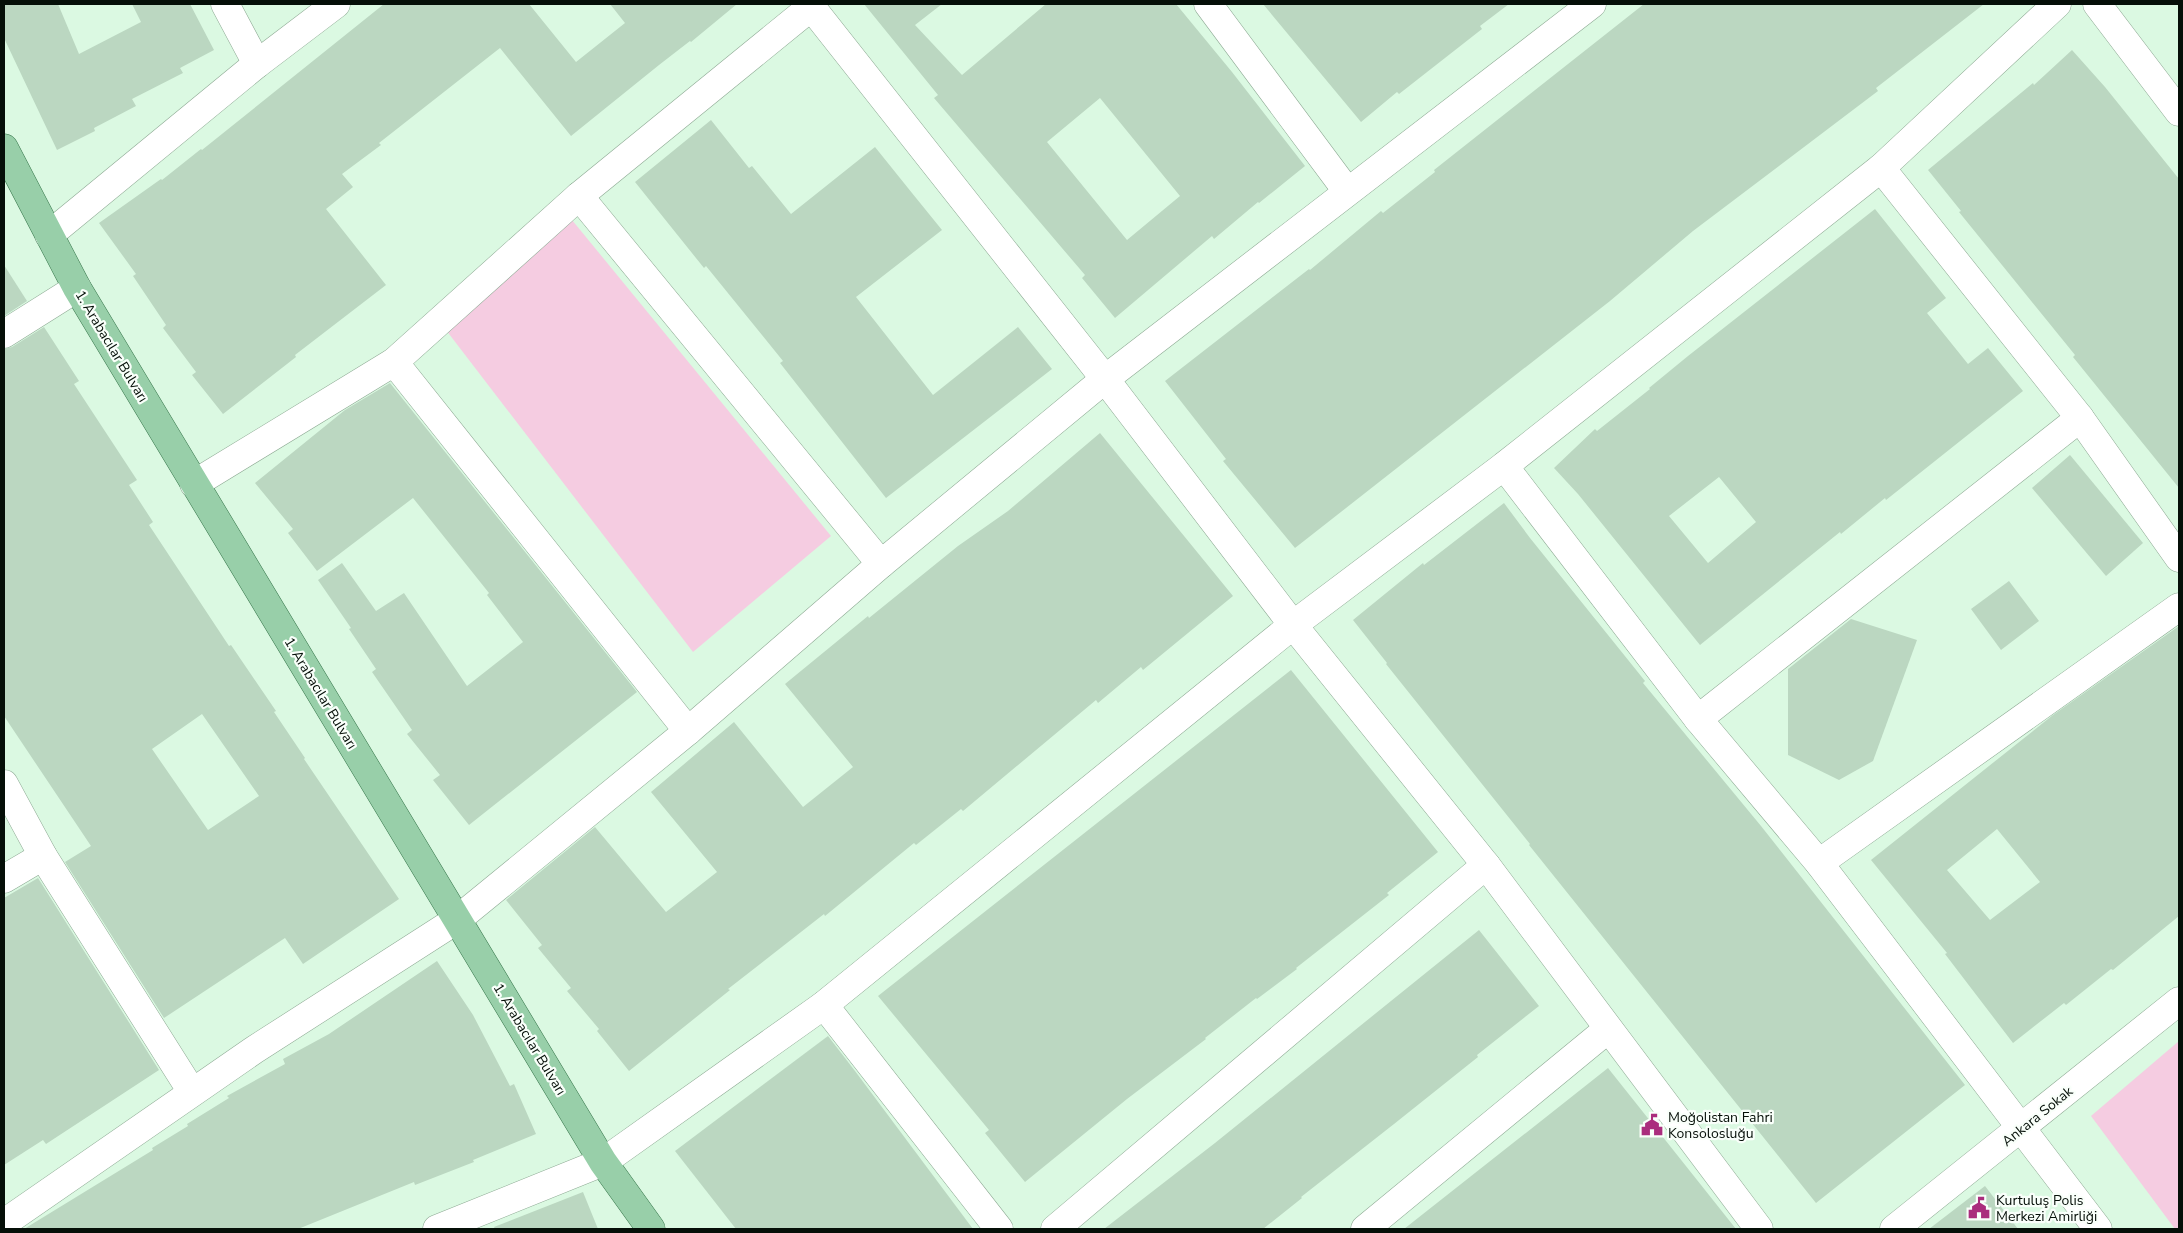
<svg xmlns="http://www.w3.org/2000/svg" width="2183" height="1233" font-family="'Nunito Sans',sans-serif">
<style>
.green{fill:#f5cce1}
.building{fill:#bbd7c1;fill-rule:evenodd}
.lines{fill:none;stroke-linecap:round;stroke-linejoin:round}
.minor-casing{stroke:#8da993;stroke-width:29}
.major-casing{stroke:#38774c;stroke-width:29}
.minor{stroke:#fff;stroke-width:28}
.major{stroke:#98cfa9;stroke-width:28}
.labels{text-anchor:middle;stroke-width:4.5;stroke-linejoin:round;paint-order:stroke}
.street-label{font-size:14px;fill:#050f08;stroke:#f9fffa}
.poi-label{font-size:14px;fill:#050f08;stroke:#f9fffa;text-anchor:start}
</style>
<rect width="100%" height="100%" fill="#dbf9e2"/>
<!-- green -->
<g class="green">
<path d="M572,220L831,536L693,652L446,330Z"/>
<path d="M2179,1041V1229H2175L2091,1116Z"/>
</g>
<!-- building -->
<g class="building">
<path d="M4,4H58L79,54L141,22L132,4H190L214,50L180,68L183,73L132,99L136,106L94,128L95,131L57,150L4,38Z"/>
<path d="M384,4H529L576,62L625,23L610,4H737L691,42L690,41L659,65L571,136L500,48L379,143L381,145L342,174L353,187L326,209L386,285L295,355L296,357L223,414L192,375L196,372L163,328L166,325L133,276L136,274L99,223L161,179L162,180L201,149L202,150Z"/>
<path d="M864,4H942L915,25L962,75L1046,4H1176L1232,72L1305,166L1259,203L1258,202L1214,239L1212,236L1115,318L1082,278L1085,275L934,98L938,95ZM1100,98L1180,196L1127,240L1047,142Z"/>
<path d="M1263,4H1509L1480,26L1482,29L1399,94L1397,92L1361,122Z"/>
<path d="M1644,4H1984L1876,88L1878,91L1693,231L1610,301L1295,548L1223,461L1226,459L1165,381L1309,269L1310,270L1381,211L1383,213L1435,172L1434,170Z"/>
<path d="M2072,50L2105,87L2179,179V488L2073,357L2075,355L1959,212L1961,211L1928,170L2033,83L2034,85Z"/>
<path d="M711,120L749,168L752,166L791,214L875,147L912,193L942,230L856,297L933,395L1018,327L1052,369L886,498L780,363L783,361L706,266L704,268L635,182Z"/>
<path d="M1875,209L1946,298L1927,313L1968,364L1988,348L2023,391L1886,500L1885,498L1841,534L1840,532L1700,645L1578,494L1554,468L1595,429L1597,431L1650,389L1649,388L1688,356ZM1719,477L1756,522L1708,563L1669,516Z"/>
<path d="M4,265L27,301L4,316Z"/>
<path d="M44,327L79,381L74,384L137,480L129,485L153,522L149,525L229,646L231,645L276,711L274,712L305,758L304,759L399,899L303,964L285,938L164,1018L65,862L91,846L4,716V349L12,347ZM202,714L259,796L208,830L152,749Z"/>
<path d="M390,383L637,692L469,825L433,780L440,775L407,734L412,730L372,672L376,669L349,629L351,628L318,580L342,563L376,611L404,593L467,686L523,642L487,595L489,593L413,498L317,571L288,533L293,529L255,483L345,410Z"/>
<path d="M1100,433L1233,596L1143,670L1141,667L1098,703L1096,700L963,811L961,809L916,845L914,843L825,916L824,914L728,989L730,990L629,1071L597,1031L599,1029L567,991L571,988L538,948L542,945L506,900L595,827L666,912L717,872L651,792L734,722L803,807L853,767L785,684L868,616L869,618L958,546L1008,511Z"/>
<path d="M2070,455L2143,543L2106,576L2032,488Z"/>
<path d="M1504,503L1530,538L1645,681L1643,683L1761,826L1965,1085L1816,1203L1529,845L1530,844L1386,664L1387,663L1353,620L1423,563L1424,565Z"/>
<path d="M2009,581L2039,621L2001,650L1971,609Z"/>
<path d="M1851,619L1917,640L1873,761L1839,780L1788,755V669Z"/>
<path d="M2179,626V916L2113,970L2111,969L2066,1005L2064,1003L2013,1043L1945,954L1947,953L1871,860L2053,715ZM1997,829L2040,882L1990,920L1947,870Z"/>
<path d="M1291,670L1438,852L1387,893L1389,895L1296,968L1297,969L1257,999L1256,998L1205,1038L1206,1039L1127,1099L1025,1182L985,1133L989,1130L878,996Z"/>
<path d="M38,878L159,1070L46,1144L43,1140L4,1165V898Z"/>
<path d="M1479,930L1539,1006L1477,1055L1478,1057L1394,1124L1301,1197L1302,1198L1263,1229H1104L1215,1143Z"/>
<path d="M437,961L473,1015L510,1086L514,1084L536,1134L473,1160L474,1162L415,1185L414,1182L298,1229H24L153,1150L152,1148L188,1126L187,1124L229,1098L227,1096L285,1064L283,1059L329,1034Z"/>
<path d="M828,1036L855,1071L973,1229H736L675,1151Z"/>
<path d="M1608,1068L1736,1229H1404L1560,1106Z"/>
<path d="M1985,1186L2018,1229H1929Z"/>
<path d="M583,1192L598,1229H495L494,1227Z"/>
</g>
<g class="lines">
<!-- minor casing -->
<g class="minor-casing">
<g id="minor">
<path d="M225,4L257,64"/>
<path d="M809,4L1105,379L1293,625L1486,865L1759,1229"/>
<path d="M1208,4L1347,191"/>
<path d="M2097,4L2179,112"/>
<path d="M1881,168L2080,418L2179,558"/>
<path d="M579,196L881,564"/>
<path d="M49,235L257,64L336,4"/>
<path d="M4,334L77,288"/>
<path d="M394,362L688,731"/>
<path d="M1504,466L1698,719L1819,863L2098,1229"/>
<path d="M194,484L394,362L579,196L811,7"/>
<path d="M1698,719L2080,418"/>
<path d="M4,784L43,856L192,1092"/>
<path d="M1819,863L2179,607"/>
<path d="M4,879L43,856"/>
<path d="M824,1005L999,1229"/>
<path d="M4,1223L254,1050L458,919L688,731L881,564L1105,379L1592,4"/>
<path d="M437,1229L603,1162L824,1005L1293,625L1504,466L1881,168L2057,4"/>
<path d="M1055,1229L1486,865"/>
<path d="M1365,1229L1608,1029"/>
<path d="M1894,1229L2179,1001"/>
</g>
</g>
<!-- major casing -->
<g class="major-casing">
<path id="major" d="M4,148L77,288L603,1162L651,1229"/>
</g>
<!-- minor -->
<use href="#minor" class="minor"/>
<!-- major -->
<use href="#major" class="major"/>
</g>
<!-- icons -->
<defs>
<g id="civic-bare" transform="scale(1.725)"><path d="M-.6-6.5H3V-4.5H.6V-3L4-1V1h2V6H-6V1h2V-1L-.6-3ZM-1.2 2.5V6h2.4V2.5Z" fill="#aa2d7d" stroke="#f9fffa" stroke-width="2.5" paint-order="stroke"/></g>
</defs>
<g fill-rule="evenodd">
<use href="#civic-bare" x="1652" y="1125"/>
<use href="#civic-bare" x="1979" y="1208"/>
</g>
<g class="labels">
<!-- street labels -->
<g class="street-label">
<text transform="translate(112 346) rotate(59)" y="5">1. Arabacılar Bulvarı</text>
<text transform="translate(321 693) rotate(59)" y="5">1. Arabacılar Bulvarı</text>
<text transform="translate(530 1039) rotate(59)" y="5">1. Arabacılar Bulvarı</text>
<text transform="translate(2037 1116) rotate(-39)" y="5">Ankara Sokak</text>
</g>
<!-- poi labels -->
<g class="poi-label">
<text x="1668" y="1122">Moğolistan Fahri<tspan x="1668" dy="16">Konsolosluğu</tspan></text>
<text x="1996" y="1205">Kurtuluş Polis<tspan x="1996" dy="16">Merkezi Amirliği</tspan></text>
</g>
</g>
<!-- border -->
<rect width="2183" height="1233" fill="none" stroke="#050f08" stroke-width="10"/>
</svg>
